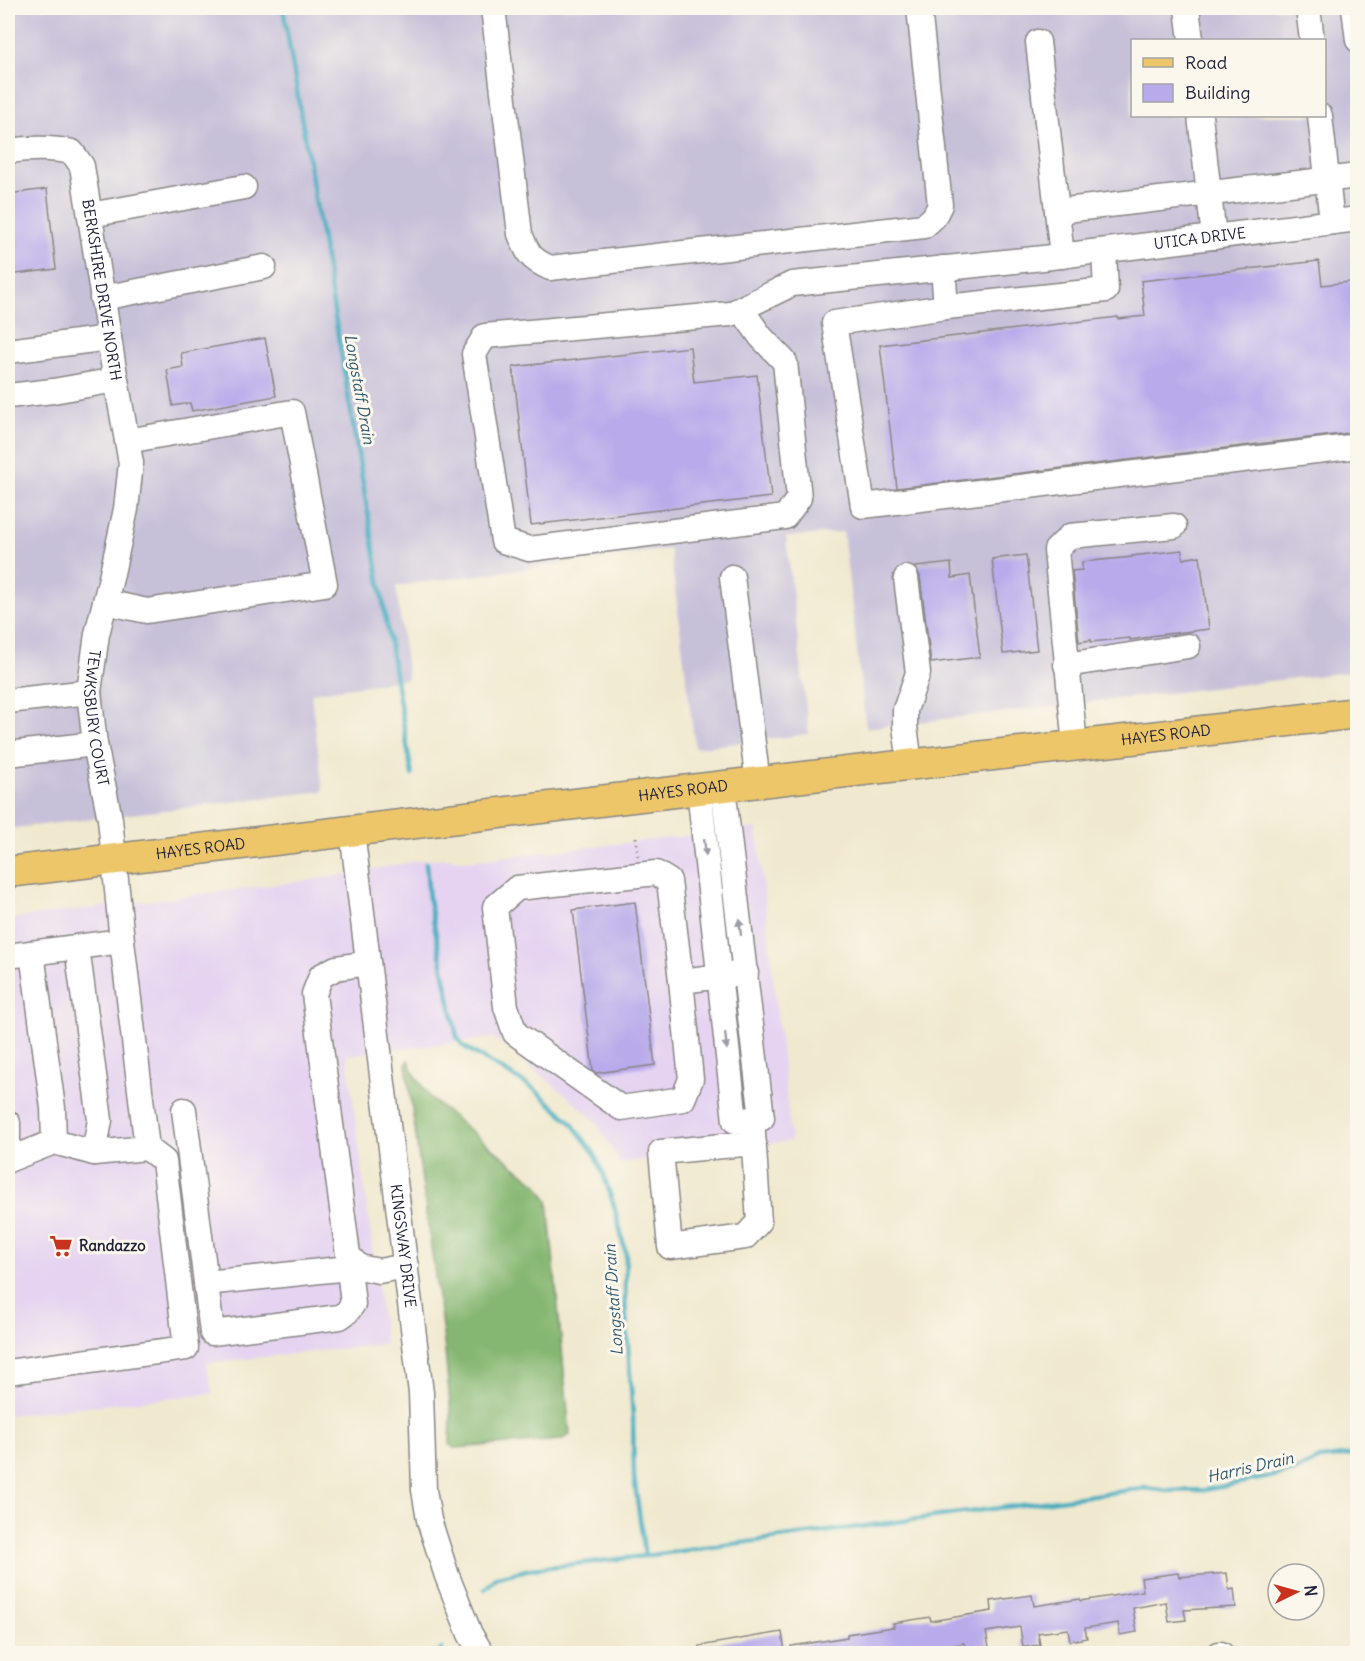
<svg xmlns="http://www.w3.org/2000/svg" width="1365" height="1661" font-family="Delius,sans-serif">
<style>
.built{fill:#e5d3f1}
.industrial{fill:#c7c0d9;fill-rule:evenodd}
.forest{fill:#86b772;stroke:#546c56;stroke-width:1.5}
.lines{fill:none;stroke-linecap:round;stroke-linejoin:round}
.stream{stroke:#40acbf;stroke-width:4.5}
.building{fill:#b8aaeb}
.minor-casing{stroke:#898685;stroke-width:27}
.major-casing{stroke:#898685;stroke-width:33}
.path{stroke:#898685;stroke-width:3;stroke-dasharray:1.5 4.5;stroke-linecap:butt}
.minor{stroke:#fff;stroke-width:24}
.major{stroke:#ecc669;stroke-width:30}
.oneway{fill:#9c9ca7}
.labels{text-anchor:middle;stroke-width:6;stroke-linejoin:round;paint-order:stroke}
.street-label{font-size:15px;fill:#22223b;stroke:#fbf7ec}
.poi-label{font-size:15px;font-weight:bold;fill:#22223b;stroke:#fbf7ec;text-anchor:start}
.water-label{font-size:16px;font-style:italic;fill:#2e5970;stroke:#fbf7ec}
</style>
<rect width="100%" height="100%" fill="#fbf7ec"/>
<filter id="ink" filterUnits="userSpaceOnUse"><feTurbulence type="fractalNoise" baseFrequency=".0167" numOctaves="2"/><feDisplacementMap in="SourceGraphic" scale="12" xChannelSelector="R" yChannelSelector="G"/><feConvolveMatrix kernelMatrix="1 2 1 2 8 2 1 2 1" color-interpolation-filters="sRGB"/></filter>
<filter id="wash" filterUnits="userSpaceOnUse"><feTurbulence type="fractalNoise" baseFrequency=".008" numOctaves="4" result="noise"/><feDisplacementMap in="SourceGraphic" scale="24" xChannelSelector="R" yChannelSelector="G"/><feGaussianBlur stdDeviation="1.35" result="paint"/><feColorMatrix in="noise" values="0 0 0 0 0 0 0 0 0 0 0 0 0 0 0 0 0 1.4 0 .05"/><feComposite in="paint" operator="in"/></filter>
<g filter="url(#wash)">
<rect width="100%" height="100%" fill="#f0e9cf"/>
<!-- built -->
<path class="built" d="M757,828L791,1141L620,1163L596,1122L570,1098L494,1038L347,1055L385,1344L206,1363L213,1393L8,1415V919L333,877L416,861L444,858L468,861Z"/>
<!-- industrial -->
<path class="industrial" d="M8,8H1357V671L866,728L843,532L786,537L809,734L695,748L670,549L396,586L408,679L311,693L323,791L8,829ZM1132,40H1324V116H1132Z"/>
<!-- forest -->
<path class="forest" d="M409,1060L412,1070L430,1098L538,1185L548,1201L570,1435L561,1440L454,1448L450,1445L451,1414L444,1341L406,1065Z"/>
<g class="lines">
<!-- stream -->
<g class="stream">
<path d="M283,8L412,775"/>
<path d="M426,863L429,900L457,1037L463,1046L534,1089L570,1121L594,1153L604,1176L614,1206L626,1254L625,1300L633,1418L634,1477L645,1556"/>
<path d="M485,1589L497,1577L531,1569L645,1556L1146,1488L1168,1491L1205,1490L1292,1472L1320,1459L1358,1454"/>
<path d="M438,1654L442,1649"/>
</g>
</g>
<g id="blocks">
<!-- building -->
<g class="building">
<path d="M47,189L56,269L8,275V194Z"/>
<path d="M1319,261L1322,285L1358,281V432L897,488L880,345L1118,317V319L1145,316L1141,281Z"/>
<path d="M265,338L276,396L192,411L190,403L173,406L167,370L183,367L181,353Z"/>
<path d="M690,347L694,382L757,375L771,497L531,525L513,367Z"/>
<path d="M1182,550L1183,559L1200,556L1209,629L1150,636V637L1130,640V638L1091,642V640L1079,642L1072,571L1082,570V562L1132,557V556Z"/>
<path d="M1026,555L1037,650L1003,654L992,559Z"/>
<path d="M951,563L952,578L970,575L980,657L931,663L920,576L915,567Z"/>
<path d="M635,902L655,1065L596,1073L593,1071L573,910Z"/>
<path d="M1178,1573L1179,1577L1227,1573L1229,1590L1234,1589L1236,1607L1184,1610L1186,1620L1169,1622L1166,1602L1133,1608L1137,1632L1120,1635L1118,1623L1085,1628L1087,1638L1070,1641L1068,1629L1038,1633L1040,1645L1023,1647L1020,1627L986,1632L990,1652L977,1653H966L964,1643L935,1648L936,1653H919L918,1647L887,1651L888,1653H792L791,1646L847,1637V1634L894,1627L893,1623L930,1617L931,1621L992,1611L991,1601L1032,1595L1034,1606L1080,1599L1081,1601L1143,1591L1141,1578Z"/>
<path d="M782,1632L785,1653H700L699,1646Z"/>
</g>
</g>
</g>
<g filter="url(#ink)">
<use href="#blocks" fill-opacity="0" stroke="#898685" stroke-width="1.5"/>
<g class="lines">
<!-- minor casing -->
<g class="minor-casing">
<g id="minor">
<path d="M493,8L520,234C528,254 530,259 550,268L924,226L934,217L940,205L919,8"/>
<path d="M1187,8L1191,40"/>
<path d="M1308,8L1312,40"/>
<path d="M1354,8L1358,40"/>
<path d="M1038,42L1057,211L1358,176"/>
<path d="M1200,116L1214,237"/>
<path d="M1320,116L1332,222"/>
<path id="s1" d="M8,151C30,148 50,147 72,152L82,166L113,363L131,463L126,509L111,578L97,634L89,692L95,744L110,819L122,941L147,1148L94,1153L54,1142L8,1160"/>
<path d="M1057,211L1062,256"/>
<path d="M90,215L244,187"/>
<path d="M943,268L946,307L834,323L863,506L1358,446"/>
<path d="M102,298L264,267"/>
<path d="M946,307L1106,290L1104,251"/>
<path id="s2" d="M741,309L761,337L785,362L799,498L785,517L529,549L503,541L474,354L485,336L730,314L792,284L1043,258L1358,219"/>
<path d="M8,351L109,338"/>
<path d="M8,396L53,391L116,380"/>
<path d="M732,577L758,783"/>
<path d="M906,578L918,673L905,710V726L910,764"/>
<path d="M105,602L147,611L325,584L292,412L127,441"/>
<path d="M1066,665L1188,646"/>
<path d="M8,701L89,692"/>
<path d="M1075,746L1056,550L1070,536L1174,526"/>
<path d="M8,754L95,744"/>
<path d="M699,789L735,1121L762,1118L723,787"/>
<path id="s3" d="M352,831L421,1393L424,1490L429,1520L447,1576L470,1634L482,1654"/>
<path d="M77,947L100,1120L94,1153"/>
<path d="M32,953L53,1108L54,1142"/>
<path d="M8,956L122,941"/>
<path d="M368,963L336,968L321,976L314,994L348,1255L359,1267L379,1271L406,1266"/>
<path d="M681,981L669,881L656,873L517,888L495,907L506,1007L515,1033L621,1108L683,1099L691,1079L681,981L746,973"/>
<path d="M184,1110L206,1283"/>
<path d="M752,1119L759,1222L745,1237L670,1247L661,1152L754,1143"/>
<path d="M8,1123V1160"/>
<path d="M349,1268L353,1304L347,1312L340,1317L212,1333L206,1283L349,1268L359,1267"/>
<path d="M8,1372L186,1348L164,1161L147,1148"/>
<path d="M1219,1654H1221"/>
</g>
</g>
<!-- major casing -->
<g class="major-casing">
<g id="major">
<path id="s4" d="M8,872L699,789L1358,713"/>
</g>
</g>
<!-- path -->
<path class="path" d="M636,837L638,856"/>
<!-- minor -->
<use href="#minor" class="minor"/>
<!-- major -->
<use href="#major" class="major"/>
</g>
<!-- one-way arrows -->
<defs><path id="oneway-solid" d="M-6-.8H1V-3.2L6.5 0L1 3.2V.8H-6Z" transform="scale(1.5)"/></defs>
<g class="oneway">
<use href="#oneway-solid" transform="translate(705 847) rotate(84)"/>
<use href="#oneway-solid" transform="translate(740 927) rotate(-97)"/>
<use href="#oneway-solid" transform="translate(726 1041) rotate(84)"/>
</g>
</g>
<!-- icons -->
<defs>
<g id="supermarket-bare" transform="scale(1.8)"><path d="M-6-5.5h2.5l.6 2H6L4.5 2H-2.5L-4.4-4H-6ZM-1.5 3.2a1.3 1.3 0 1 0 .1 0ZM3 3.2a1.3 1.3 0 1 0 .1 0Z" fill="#c8321e" stroke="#fbf7ec" stroke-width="2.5" paint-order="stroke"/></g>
</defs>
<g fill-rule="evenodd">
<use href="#supermarket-bare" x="61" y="1246"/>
</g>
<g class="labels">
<!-- street labels -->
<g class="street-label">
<text dy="5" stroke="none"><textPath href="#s2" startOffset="1450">UTICA DRIVE</textPath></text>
<text dy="5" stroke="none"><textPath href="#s1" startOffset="207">BERKSHIRE DRIVE NORTH</textPath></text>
<text dy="5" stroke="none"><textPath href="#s1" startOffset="642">TEWKSBURY COURT</textPath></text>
<text dy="5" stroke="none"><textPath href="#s4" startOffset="1166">HAYES ROAD</textPath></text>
<text dy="5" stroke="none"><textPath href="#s4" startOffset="680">HAYES ROAD</textPath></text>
<text dy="5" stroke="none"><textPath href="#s4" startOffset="194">HAYES ROAD</textPath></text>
<text dy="5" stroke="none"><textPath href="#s3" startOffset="418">KINGSWAY DRIVE</textPath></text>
</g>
<!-- poi labels -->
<g class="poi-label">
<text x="79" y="1251">Randazzo</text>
</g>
<!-- water labels -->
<g class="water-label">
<text transform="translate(360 389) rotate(80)" y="6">Longstaff Drain</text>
<text transform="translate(613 1300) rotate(-94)" y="6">Longstaff Drain</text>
<text transform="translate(1250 1467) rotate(-13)" y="6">Harris Drain</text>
</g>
</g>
<!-- margin -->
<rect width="1365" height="1661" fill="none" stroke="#fbf7ec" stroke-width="30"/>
<!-- legend -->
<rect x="1131" y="39" width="195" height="78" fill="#fbf7ec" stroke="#a4a2a5" stroke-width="1.5"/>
<rect x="1143" y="58" width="30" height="9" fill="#ecc669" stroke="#a4a2a5" stroke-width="1.5"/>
<text x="1185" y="69" font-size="18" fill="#22223b">Road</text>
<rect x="1143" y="84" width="30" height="18" fill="#b8aaeb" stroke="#a4a2a5" stroke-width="1.5"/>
<text x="1185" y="99" font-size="18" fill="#22223b">Building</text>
<!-- north arrow -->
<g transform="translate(1296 1592) rotate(85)"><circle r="28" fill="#fbf7ec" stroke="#a4a2a5" stroke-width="1.5"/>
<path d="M0-4.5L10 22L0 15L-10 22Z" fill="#c8321e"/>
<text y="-9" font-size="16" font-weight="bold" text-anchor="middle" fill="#22223b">N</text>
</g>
</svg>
